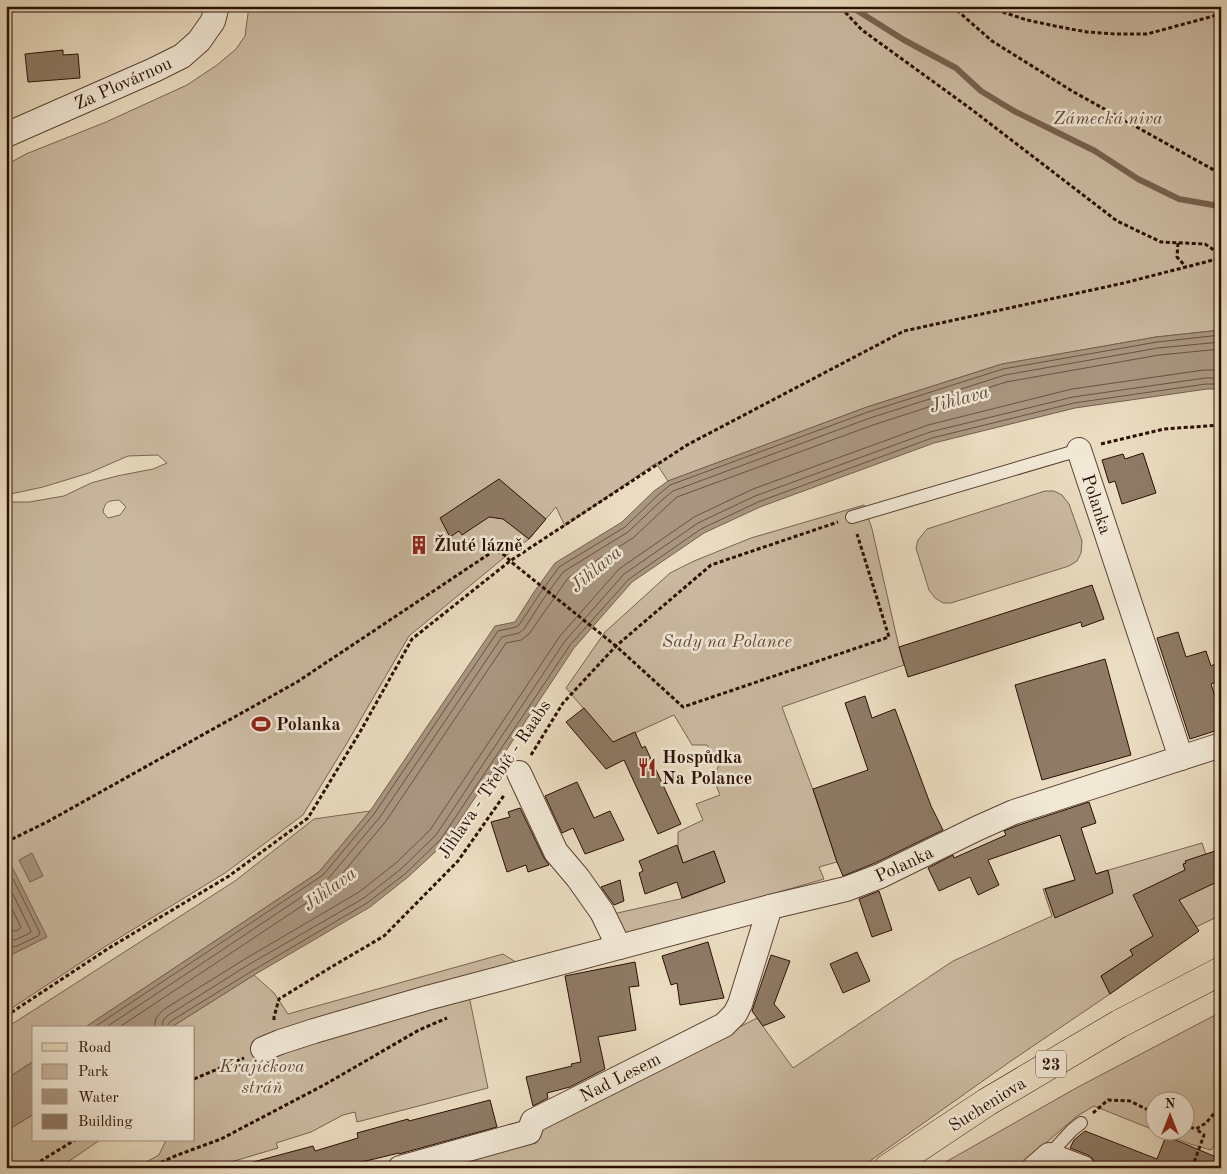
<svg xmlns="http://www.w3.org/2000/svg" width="1227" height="1174" font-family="'Old Standard TT',serif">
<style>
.green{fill:#cab9a0;stroke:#7a6452;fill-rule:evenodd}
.water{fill:#a99680;stroke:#77604e}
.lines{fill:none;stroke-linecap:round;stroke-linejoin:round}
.shore{stroke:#6a5242;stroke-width:1}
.stream{stroke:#77604e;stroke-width:6}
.building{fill:#8e7a65;stroke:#2b0f03}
.service-casing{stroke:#5b4232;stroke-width:14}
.minor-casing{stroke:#5b4232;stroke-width:26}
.primary-casing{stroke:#2b0f03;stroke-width:29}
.path{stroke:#2b0f03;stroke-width:3;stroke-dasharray:4 2.5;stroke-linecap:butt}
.service{stroke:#f1e8d6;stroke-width:12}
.minor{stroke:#f1e8d6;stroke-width:24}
.primary{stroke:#eadcc0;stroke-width:28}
.labels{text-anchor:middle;stroke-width:5;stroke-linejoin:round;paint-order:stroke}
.shield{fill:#f1e8d6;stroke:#665042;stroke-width:1}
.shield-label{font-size:16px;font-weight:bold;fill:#2b0f03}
.street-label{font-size:18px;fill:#2b0f03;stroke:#f1e8d6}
.park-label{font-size:18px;font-style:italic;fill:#634a3a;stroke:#f1e8d6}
.poi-label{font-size:18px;font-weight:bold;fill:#2b0f03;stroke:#f1e8d6;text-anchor:start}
.water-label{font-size:19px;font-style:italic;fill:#644c3b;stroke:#f1e8d6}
</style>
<rect width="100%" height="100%" fill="#eadcc0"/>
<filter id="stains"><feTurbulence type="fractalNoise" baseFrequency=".004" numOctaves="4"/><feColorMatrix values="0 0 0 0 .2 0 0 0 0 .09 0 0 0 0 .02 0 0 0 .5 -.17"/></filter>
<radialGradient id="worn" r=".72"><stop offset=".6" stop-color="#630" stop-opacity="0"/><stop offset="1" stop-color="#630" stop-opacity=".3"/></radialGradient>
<!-- green -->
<g class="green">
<path d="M249,6H1221V330L1156,337L1002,364L867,407L668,481L656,463L565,526L556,507L529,539L506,556L409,636L347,743L303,815L225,873L106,946L6,1012V502H29L64,496L91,483L117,476L153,469L167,463L158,455L128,456L89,473L43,487L6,495V165L26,154L106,122L187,85L217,65L236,49L245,36ZM119,500L126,507L120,515L108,518L103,512C105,501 108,501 119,500Z"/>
<path d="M1045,491H1054L1062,495L1069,504L1082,541L1081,553L1077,561L1069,566L951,603H943L935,598L929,590L916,548L918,540L927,529Z"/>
<path d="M864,505L872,529L899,647L904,665L782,707L813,790L837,862L819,867L824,879L623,937L613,914L684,898L725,882L714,851L683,863L678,847V832L703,820L696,804L720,795L713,778L719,765L707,745H692L674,715L613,743L566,688L605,632L670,573L694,561L751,538Z"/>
<path d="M370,811L319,872L84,1028H34V1061L6,1079V1028L235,881L314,819Z"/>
<path d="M1202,843L1221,899V915L1196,927L1191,919L1157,934L1130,950L1133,955L1101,976L1110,994L1011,1061L860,1168H433L540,1138L542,1128L757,1018L793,1068L953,961L1052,916L1043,889Z"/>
<path d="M503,954L543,979L469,996L488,1088L357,1122L355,1112L343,1115L311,1132L276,1143L278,1148L211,1168H135L159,1155L166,1140H194V1028H170L254,975L274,993L288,1014Z"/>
<path d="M1221,1012V1137L1211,1150L1190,1144L1158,1132H1184V1102H1154V1130L1094,1106L1077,1116L1017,1168H935L1078,1087Z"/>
<path d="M34,1114V1140H100L59,1168H6V1131Z"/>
</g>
<!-- water -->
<g class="water">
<path d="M1221,330V389H1207L1075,408L934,443L760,507L704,533L632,582L574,648L445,843L408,877L370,907L254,975L170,1028H84L319,872L370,811L495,626L515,622L534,592L555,563L622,522L654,491L668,481L867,407L1002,364L1156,337Z"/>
<path d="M32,853L43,876L30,882L19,860Z"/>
<path d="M11,865L47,937L11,955L6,945V867Z"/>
<path d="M34,1061V1114L6,1131V1079Z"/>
</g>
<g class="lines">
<!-- shore -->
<g class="shore">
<path d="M6,872L10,873L40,933L38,936L15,947L6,944"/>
<path d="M6,880L31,931L30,933L15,940L6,938"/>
<path d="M6,897L21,927C18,933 12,930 6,931"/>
<path d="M93,1028L323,875L374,814L498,631L516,627L519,625L539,595L559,567L625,527L658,495L670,485L868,412L1003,369L1157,342L1221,335"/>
<path d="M105,1028L327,880L380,817L502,637L519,633L524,629L544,598L563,572L628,532L662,500L673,491L870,418L1005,375L1158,348L1221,342"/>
<path d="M118,1028L332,886L386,821L506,643L521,640L529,634L568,578L633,538L667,506L677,497L873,425L1006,382L1159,355L1221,349"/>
<path d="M154,1028L156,1018L163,1010L245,959L359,892L396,863L430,830L560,636L619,569L694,517L753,489L928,425L1072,389L1204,370H1221"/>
<path d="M162,1028L163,1021L167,1016L248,965L364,898L401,869L436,835L565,641L624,574L698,523L755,496L930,432L1073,397L1205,378H1221"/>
<path d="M168,1028V1024L171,1021L252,971L367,903L405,874L441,839L570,645L629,579L701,529L758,502L932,438L1074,403L1206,384H1221"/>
</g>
<!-- stream -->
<path class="stream" d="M850,6L904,40L956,68L981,91L1014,111L1095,151L1138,179L1179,199L1213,205L1221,208"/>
</g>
<!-- building -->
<g class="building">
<path d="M63,50V55L78,54L80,78L28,82L25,54Z"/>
<path d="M1143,453L1156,493L1122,504L1115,481L1109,483L1102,460L1123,454L1125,459Z"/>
<path d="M499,479L546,519L529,539L503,519L489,517L462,535L459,531L450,537L440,518Z"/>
<path d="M1092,585L1104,619L1082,627L1081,622L908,677L899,647Z"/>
<path d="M1178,632L1186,657L1206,651L1211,666L1221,661V681L1211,684L1221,715V729L1190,739L1157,638Z"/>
<path d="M1105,659L1131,755L1042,780L1015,685Z"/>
<path d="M865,696L872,718L895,709L931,806L943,830L875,863L843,876L837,862L813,789L868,770L845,703Z"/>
<path d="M584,708L613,742L635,732L642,748L645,746L681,824L658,834L624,760L606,769L566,722Z"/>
<path d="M577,782L594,818L610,811L624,840L585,854L573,828L562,833L545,796Z"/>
<path d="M1089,802L1096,823L1081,828L1096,874L1108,870L1113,893L1055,918L1045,889L1075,880L1060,835L988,860L999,885L978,895L970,877L939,891L928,868L953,855L954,858L1006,835L1004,831L1019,825Z"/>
<path d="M520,808L544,858L549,865L528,872L526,865L507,872L491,822L510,817L508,812Z"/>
<path d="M677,845L683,863L714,851L725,882L682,898L677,882L645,894L639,873L643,871L639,861Z"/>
<path d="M1221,849V880L1179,900L1199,931L1110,994L1101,976L1133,955L1130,950L1153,936L1133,895L1185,870L1183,864L1186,863L1185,861Z"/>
<path d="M620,880L624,901L614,905L601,887Z"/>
<path d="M879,891L892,930L872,937L859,899Z"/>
<path d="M708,942L724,998L680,1005L677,983L671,985L662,956Z"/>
<path d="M857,952L870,981L843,993L830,964Z"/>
<path d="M771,955L790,961L774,1004L785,1017L763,1026L752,1011Z"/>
<path d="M635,962L639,986L629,987L636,1030L598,1037L605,1069L570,1087L547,1093L548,1098L533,1106L526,1077L572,1066L571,1064L581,1062L565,976Z"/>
<path d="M490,1100L497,1127L399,1154V1153L337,1168H254L253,1162L313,1146L315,1151L358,1138L357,1133L408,1119L409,1121Z"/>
<path d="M1085,1131L1157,1159L1166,1136L1221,1159V1168H1096L1093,1159L1088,1155L1070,1148L1074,1140Z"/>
</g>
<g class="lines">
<!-- service casing -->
<g class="service-casing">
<g id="service">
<path d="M852,517L1079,450"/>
<path d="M1049,1155L1072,1130L1081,1123"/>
</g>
</g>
<!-- minor casing -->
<g class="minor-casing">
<g id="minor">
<path d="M6,135L154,70L182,56L199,41L213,21L217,6"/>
<path d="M1079,450L1181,758"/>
<path d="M519,773L556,852L578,878L602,912L619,947"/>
<path d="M263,1049L280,1042L314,1031L427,998L770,907L846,889L880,876L978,828L1014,812L1221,745"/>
<path d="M400,1168L529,1132L533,1121L724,1025L735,1014L740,1004L770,907"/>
<path d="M1034,1168L1049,1155L1083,1168"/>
</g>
</g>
<!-- primary casing -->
<g class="primary-casing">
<path id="primary" d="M888,1168L987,1102L1119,1024L1221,971"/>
</g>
<!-- path -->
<g class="path">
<path d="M844,6L845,12L862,30L971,109L1117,221L1161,242L1205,244L1221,255"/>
<path d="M952,6L992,41L1072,91L1221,174"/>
<path d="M984,6L1027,20L1055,26L1087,32L1116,34H1147L1221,14"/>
<path d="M1178,243L1177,257L1186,267"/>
<path d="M1101,444L1164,429L1221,425"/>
<path d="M531,755L563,703L616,646L711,565L838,522"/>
<path d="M6,842L47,822L297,682L495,550L506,556L510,561L616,646L683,707L889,637L857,534"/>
<path d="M6,1016L109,948L229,876L308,818L360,732L412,639L510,561L687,445L904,331L1124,283L1221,258"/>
<path d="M274,1020V1017L279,999L333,966L384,936L458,861L505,794"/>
<path d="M194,1079L244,1058"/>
<path d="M1093,1113L1108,1100L1130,1101L1154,1113"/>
<path d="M1184,1125L1196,1129L1206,1123L1221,1105"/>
<path d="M29,1168L75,1140"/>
<path d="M149,1168L175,1156L221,1139L324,1085L419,1030L447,1018"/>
<path d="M1192,1168L1204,1135L1196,1129"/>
</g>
<!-- service -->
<use href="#service" class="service"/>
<!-- minor -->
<use href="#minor" class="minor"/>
<!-- primary -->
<use href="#primary" class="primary"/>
</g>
<!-- icons -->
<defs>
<g id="building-bare" transform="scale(1.5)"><path d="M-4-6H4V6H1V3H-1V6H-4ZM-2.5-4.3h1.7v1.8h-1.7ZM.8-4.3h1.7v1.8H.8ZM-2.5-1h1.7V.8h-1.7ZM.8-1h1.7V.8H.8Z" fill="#8f2418" stroke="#f1e8d6" stroke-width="2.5" paint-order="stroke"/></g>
<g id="stadium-bare" transform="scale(1.5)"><path d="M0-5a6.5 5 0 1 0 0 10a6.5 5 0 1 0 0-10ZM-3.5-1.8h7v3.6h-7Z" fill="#8f2418" stroke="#f1e8d6" stroke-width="2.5" paint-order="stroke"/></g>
<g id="restaurant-bare" transform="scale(1.5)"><path d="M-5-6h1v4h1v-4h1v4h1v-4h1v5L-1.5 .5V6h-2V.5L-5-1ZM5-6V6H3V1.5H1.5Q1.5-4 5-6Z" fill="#8f2418" stroke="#f1e8d6" stroke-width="2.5" paint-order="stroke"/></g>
</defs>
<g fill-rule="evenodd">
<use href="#building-bare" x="419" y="545"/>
<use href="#stadium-bare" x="261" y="724"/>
<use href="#restaurant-bare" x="647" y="767"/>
</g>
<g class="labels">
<!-- shield labels -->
<rect class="shield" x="1036" y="1050.5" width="30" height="27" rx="4"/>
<g class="shield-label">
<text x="1051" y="1070">23</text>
</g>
<!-- street labels -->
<g class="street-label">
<text transform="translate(123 83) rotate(-24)" y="6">Za Plovárnou</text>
<text transform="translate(1097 504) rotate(72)" y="6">Polanka</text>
<text transform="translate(494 779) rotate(-56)" y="6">Jihlava - Třebíč - Raabs</text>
<text transform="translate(904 864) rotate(-25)" y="6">Polanka</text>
<text transform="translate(620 1077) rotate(-27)" y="6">Nad Lesem</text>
<text transform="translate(987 1104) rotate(-32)" y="6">Sucheniova</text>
</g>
<!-- park labels -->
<g class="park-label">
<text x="1108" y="124">Zámecká niva</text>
<text x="727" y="647">Sady na Polance</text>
<text x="262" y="1072">Krajíčkova<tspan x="262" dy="21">stráň</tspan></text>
</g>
<!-- poi labels -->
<g class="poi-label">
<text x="434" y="551">Žluté lázně</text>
<text x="276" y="730">Polanka</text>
<text x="662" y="763">Hospůdka<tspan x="662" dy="21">Na Polance</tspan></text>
</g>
<!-- water labels -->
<g class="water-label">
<text transform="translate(959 398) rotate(-15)" y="7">Jihlava</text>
<text transform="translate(595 568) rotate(-40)" y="7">Jihlava</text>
<text transform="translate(329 888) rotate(-36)" y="7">Jihlava</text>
</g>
</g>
<!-- margin -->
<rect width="1227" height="1174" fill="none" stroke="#eadcc0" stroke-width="25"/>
<rect x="8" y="8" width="1212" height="1159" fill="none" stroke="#2b0f03" stroke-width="2.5"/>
<rect x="12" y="12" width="1202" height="1149" fill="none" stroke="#2b0f03"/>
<!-- legend -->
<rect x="32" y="1026" width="162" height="115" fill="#f1e8d6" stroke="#a29182"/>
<rect x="42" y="1043" width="25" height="8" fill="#eadcc0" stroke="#a29182"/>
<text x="78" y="1052" font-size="15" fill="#2b0f03">Road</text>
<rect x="42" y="1064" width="25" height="15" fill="#cab9a0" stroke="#a29182"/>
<text x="78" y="1076" font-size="15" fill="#2b0f03">Park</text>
<rect x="42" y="1089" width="25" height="15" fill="#a99680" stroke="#a29182"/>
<text x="78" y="1102" font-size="15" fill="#2b0f03">Water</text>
<rect x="42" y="1114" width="25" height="15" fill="#8e7a65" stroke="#a29182"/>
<text x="78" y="1126" font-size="15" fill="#2b0f03">Building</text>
<!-- north arrow -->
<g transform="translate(1170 1116)"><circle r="24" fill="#f1e8d6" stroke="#a29182"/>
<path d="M0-4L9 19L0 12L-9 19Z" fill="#8f2418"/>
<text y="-8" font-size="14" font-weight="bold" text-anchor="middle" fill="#2b0f03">N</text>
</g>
<rect width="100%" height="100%" filter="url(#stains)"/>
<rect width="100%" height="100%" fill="url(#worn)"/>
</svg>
